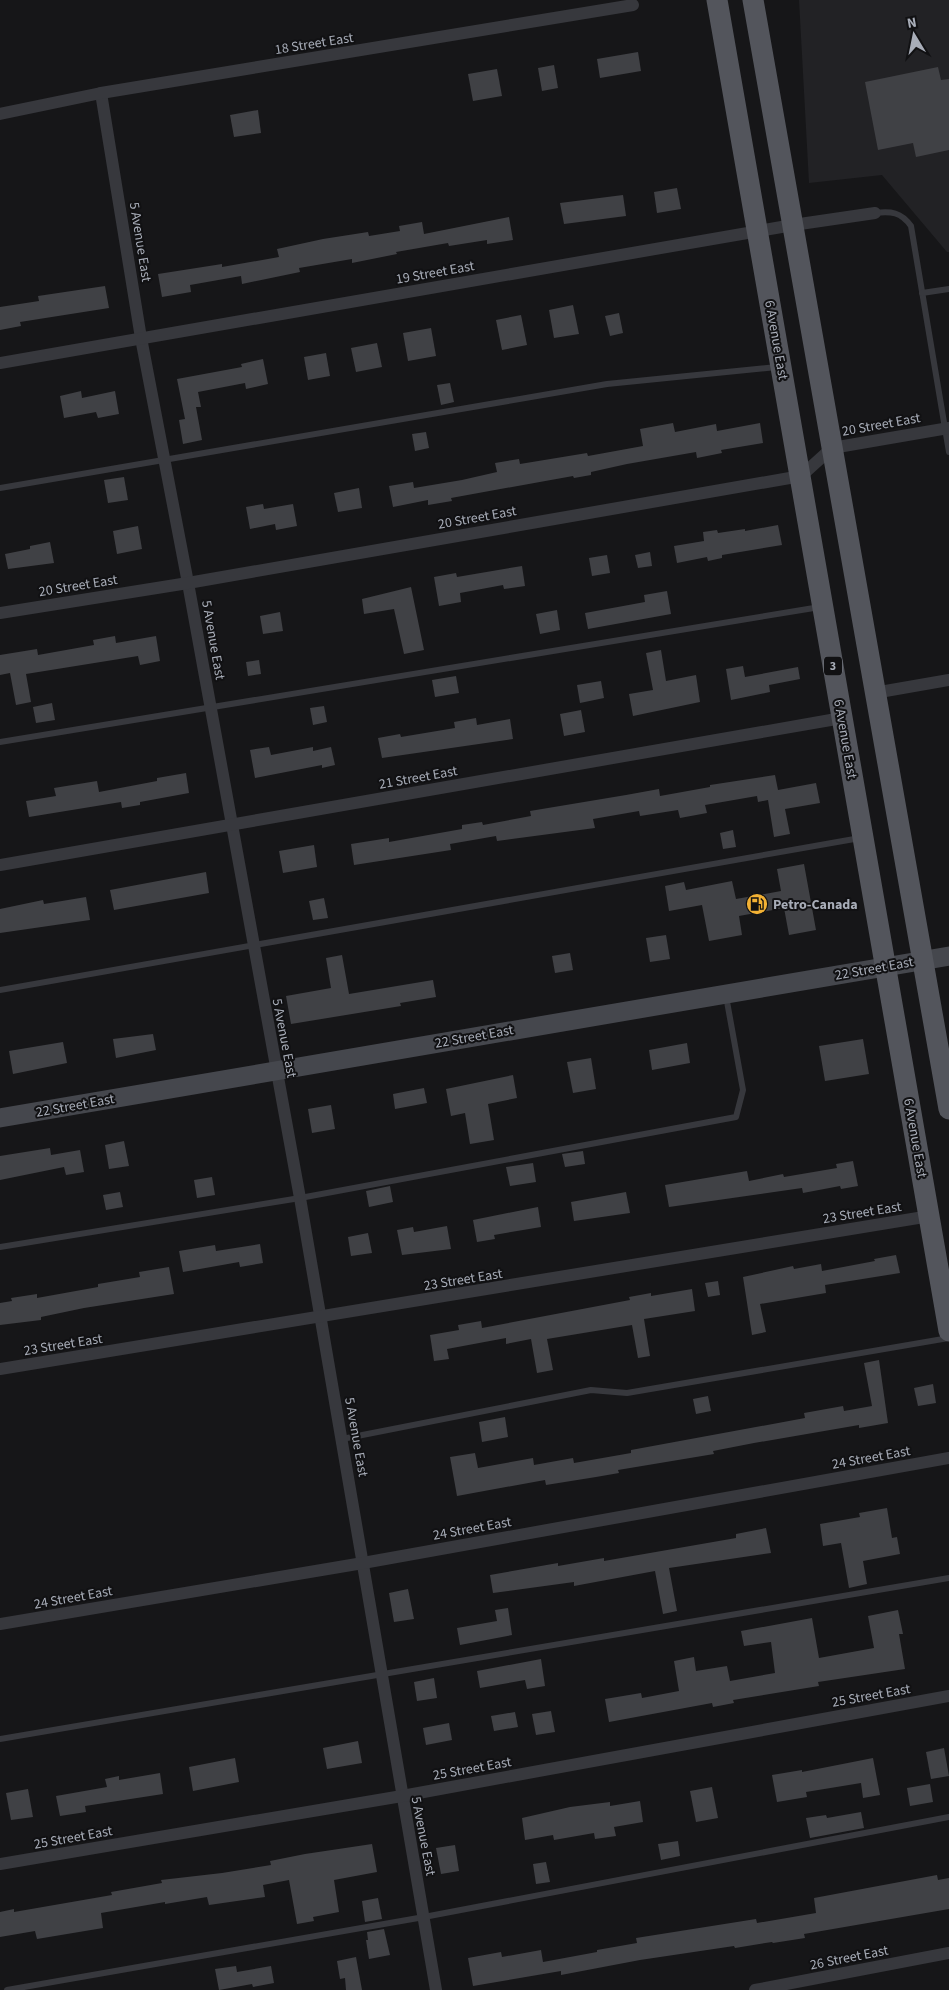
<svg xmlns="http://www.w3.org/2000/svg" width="949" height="1990" font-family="'Source Sans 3',sans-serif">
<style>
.built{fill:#222225}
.building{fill:#404145}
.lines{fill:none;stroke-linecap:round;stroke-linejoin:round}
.lane{stroke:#37383d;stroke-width:6}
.street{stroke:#37383d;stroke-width:12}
.secondary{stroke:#45474d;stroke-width:19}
.primary{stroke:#53555c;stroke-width:21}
.labels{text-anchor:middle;stroke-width:4;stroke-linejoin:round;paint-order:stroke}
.shield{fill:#111113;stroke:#7b7e86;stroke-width:1}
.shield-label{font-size:12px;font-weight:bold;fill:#a8adb8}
.street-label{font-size:14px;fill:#a8adb8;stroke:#111113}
.poi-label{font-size:14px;font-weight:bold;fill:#a8adb8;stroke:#111113;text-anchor:start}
</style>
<rect width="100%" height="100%" fill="#161618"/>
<!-- built -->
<path class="built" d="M799,0H949V252H947L882,175L809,183Z"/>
<!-- building -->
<g class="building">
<path d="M638,52L641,71L600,78L597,59Z"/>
<path d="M554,65L558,88L542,91L538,68Z"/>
<path d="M938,67L941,80L949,79V150L916,157L913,143L878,150L865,82Z"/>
<path d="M497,69L502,96L473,101L468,74Z"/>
<path d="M258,110L261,133L234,137L230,115Z"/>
<path d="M677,188L681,209L657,213L654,192Z"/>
<path d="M623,195L626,216L564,224L560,203Z"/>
<path d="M509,217L513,240L487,244V240L449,246L448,243L396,252L397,254L352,263V259L299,268L300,272L242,284L241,276L190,285L191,292L162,297L158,274L222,264V267L279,257L277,249L323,239L368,232L369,236L400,231L399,226L422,222L424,234Z"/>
<path d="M105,286L109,308L20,322L21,326L0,330V307L39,301L38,296Z"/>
<path d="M573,305L579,334L554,338L549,310Z"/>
<path d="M619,313L623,333L610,336L605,316Z"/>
<path d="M521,315L527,345L502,350L496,320Z"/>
<path d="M431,328L436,356L408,361L403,333Z"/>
<path d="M377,343L382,367L356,372L351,348Z"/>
<path d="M326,353L330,376L308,380L304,357Z"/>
<path d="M263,359L268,384L246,389L245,383L198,392L201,407H196L202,440L183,444L179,420L185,419L177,379L242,367L241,364Z"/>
<path d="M450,383L454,402L441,405L437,385Z"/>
<path d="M81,391L82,398L115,391L119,414L98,418L96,412L64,418L60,396Z"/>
<path d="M673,423L675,432L716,424L717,431L760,423L763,443L721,450L722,453L697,458L696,452L627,464L591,472V475L574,478L573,476L451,498L452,501L428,505V500L393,507L389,486L413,482L414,488L462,480L497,472L495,463L519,459L520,464L587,453L588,456L643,446L640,429Z"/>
<path d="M426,432L429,448L415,451L412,434Z"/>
<path d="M124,477L128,500L108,503L104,480Z"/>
<path d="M359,488L362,508L338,512L334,493Z"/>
<path d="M263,504L264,509L293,504L297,526L276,530L275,524L250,529L246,507Z"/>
<path d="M778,525L782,545L722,555V558L708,561L707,557L677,563L674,546L704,541L703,532L717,530L718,533L745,529V531Z"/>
<path d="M138,526L142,549L117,554L113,531Z"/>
<path d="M50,542L54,563L8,569L5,554L30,549V546Z"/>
<path d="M650,552L652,566L638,568L635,555Z"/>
<path d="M607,555L610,573L592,576L589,558Z"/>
<path d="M522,566L525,586L504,589L503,585L460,593L461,602L439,606L434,577L456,573L457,577Z"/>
<path d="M411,587L424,650L404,654L394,609L364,614L362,599Z"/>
<path d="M667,591L671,614L588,629L585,613L645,602L644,595Z"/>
<path d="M557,610L560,630L540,634L536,614Z"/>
<path d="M280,612L283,631L263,634L260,616Z"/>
<path d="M115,636L116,643L156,636L160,661L140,665L138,656L26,674L31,702L16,705L10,673L0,675V655L37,649L38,655L94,645L93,640Z"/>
<path d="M661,650L666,681L696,675L700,702L633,716L629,694L653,690L646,653Z"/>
<path d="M259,660L261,674L248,676L246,662Z"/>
<path d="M743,666L745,677L798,667L800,679L769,685L770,692L731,700L726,669Z"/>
<path d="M456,676L459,693L435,697L432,680Z"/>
<path d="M601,681L604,698L580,703L577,685Z"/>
<path d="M52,703L55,720L36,723L33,707Z"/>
<path d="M324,706L327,722L313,725L310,708Z"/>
<path d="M581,710L585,732L564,736L560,714Z"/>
<path d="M476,718L477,725L510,719L513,739L382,758L378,738L400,734L401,737L455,728L454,722Z"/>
<path d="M269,747L271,755L313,747V751L331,747L335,765L322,768V765L255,778L250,750Z"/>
<path d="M186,773L189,793L140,802V805L122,808L121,802L29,817L26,801L56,796L54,788L97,781L99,792L157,781V778Z"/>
<path d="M775,775L778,790L816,783L820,803L785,809L790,834L774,837L768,800L758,802L757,796L705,805L707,813L680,818L678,810L640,816L639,811L593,819L595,828L497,841L496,836L450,844L451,850L354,865L351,844L389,838V842L462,829V825L482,822L483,825L531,816L530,811L626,795L659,789L660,796L710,787V785Z"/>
<path d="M733,830L736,847L723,849L720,833Z"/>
<path d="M314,845L317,867L283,873L279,851Z"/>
<path d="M804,864L816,930L789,935L784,908L739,916L742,935L709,941L702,905L669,911L665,886L684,882L686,890L732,881L736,899L781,891L777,869Z"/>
<path d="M206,872L209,893L114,910L110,890Z"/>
<path d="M86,897L90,920L0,933V909L43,900L44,904Z"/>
<path d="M324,898L328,918L313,920L309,901Z"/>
<path d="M666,935L670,959L650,962L646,938Z"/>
<path d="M570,953L573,970L555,973L552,956Z"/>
<path d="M342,955L349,994L433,980L436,997L400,1003L401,1006L291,1024L286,996L331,988L326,958Z"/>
<path d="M153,1034L156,1050L116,1058L113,1039Z"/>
<path d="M863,1039L869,1074L825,1081L819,1046Z"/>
<path d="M63,1042L67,1063L13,1074L9,1051Z"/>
<path d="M687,1043L690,1063L652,1070L649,1050Z"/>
<path d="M591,1058L596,1089L573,1093L567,1062Z"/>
<path d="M513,1075L517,1098L488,1104L494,1140L470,1144L465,1113L451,1116L446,1089Z"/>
<path d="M424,1088L427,1103L395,1109L393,1094Z"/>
<path d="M331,1105L335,1129L312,1133L308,1109Z"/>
<path d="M124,1141L129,1166L109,1169L105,1145Z"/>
<path d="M50,1148L51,1155L80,1150L84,1172L66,1175L64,1167L0,1180V1156Z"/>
<path d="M583,1151L585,1164L565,1167L562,1154Z"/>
<path d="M853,1161L858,1186L841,1189L840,1186L803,1193L802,1188L669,1207L665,1185L747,1171L749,1181L783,1174L784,1177L837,1168L836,1164Z"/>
<path d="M533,1163L536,1182L510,1186L506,1167Z"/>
<path d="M212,1177L215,1195L197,1198L194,1180Z"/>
<path d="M390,1186L393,1202L369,1207L366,1191Z"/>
<path d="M120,1192L123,1207L106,1210L103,1195Z"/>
<path d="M626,1192L630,1213L574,1221L571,1202Z"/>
<path d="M538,1207L541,1227L494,1235L495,1239L477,1242L473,1220Z"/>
<path d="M447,1226L451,1249L402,1255L397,1230L413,1227L414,1232Z"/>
<path d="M368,1233L372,1253L351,1256L348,1237Z"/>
<path d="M260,1244L263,1263L240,1267L239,1262L183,1272L179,1251L215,1245L216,1251Z"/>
<path d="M896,1255L900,1273L825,1285L826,1293L760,1304L766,1332L752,1335L743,1277L793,1266L794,1269L821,1264L822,1271L875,1261L874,1259Z"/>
<path d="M169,1267L174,1294L84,1308L41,1317V1320L0,1325V1303L12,1301L11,1298L37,1294V1298L98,1287V1284L140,1277L139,1272Z"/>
<path d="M718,1281L720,1295L708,1297L705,1283Z"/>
<path d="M692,1289L695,1311L644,1319L650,1356L638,1358L632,1325L547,1339L553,1370L537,1373L531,1339L506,1344V1338L447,1349L449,1359L434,1361L430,1335L459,1330L458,1325L481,1321L482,1328L630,1300L629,1297L651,1293V1296Z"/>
<path d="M879,1360L888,1423L859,1428V1425L754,1443L713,1451L714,1454L618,1470L619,1473L596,1477L546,1485L545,1480L457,1496L450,1457L475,1453L478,1468L533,1458L534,1465L573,1458L574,1463L631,1453V1450L805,1418L804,1413L843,1406L844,1411L872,1406L864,1363Z"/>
<path d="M933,1384L936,1403L918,1406L914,1388Z"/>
<path d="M708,1396L711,1411L696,1414L693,1399Z"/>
<path d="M505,1417L508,1437L482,1442L479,1422Z"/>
<path d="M887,1508L892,1538L897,1537L900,1554L863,1561L867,1584L849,1588L841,1543L823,1546L820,1524L860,1517L859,1513Z"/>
<path d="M766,1528L771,1553L669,1568L677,1611L663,1614L655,1571L574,1586V1582L493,1593L490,1575L558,1563V1566L604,1558V1561L736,1538V1534Z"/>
<path d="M408,1589L414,1619L394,1622L389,1593Z"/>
<path d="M508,1608L512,1635L460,1645L457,1628L497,1621L495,1610Z"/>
<path d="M898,1610L903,1634H899L905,1669L818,1682L819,1686L733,1700L734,1703L713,1707L712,1703L609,1722L605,1699L641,1693L642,1698L679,1691L674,1661L694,1657L696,1671L727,1666L730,1681L775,1673L771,1642L744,1646L741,1631L812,1618L819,1658L874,1648L868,1616Z"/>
<path d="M541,1659L545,1686L527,1689L525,1680L480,1688L477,1671Z"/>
<path d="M434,1678L437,1698L417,1701L414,1682Z"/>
<path d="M551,1711L555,1732L536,1735L532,1714Z"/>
<path d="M515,1712L518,1727L494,1731L491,1716Z"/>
<path d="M449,1723L452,1740L426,1745L423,1728Z"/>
<path d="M358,1741L362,1763L327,1769L323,1748Z"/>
<path d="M944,1748L949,1776L931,1779L926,1752Z"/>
<path d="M235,1758L239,1782L193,1791L189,1767Z"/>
<path d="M873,1758L880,1795L863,1798L861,1783L806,1792L807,1797L777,1802L772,1775L802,1770V1772Z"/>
<path d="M160,1773L163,1794L85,1806L86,1812L60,1816L56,1796L107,1787L105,1779L119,1776V1780Z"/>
<path d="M930,1784L933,1802L910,1806L907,1788Z"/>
<path d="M712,1787L718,1818L696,1822L690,1791Z"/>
<path d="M28,1789L33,1817L11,1820L6,1793Z"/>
<path d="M640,1801L643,1822L614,1827L616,1836L595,1839L594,1833L554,1840L553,1835L525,1840L522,1818L570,1807L610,1802V1806Z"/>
<path d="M861,1812L864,1828L810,1838L806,1818L826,1815L827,1818Z"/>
<path d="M678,1841L680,1856L661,1860L658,1844Z"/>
<path d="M372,1844L377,1872L334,1880L339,1912L313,1917L314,1921L297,1924L289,1880L263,1885L265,1897L209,1905L207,1897L165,1904V1902L101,1913L103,1928L37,1939L35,1931L0,1937V1912L14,1909V1912L112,1895L111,1892L162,1883L161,1880L222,1873L271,1865L270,1861L305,1854Z"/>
<path d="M455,1845L459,1871L441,1874L436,1848Z"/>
<path d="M546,1862L550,1882L536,1884L533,1864Z"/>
<path d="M937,1875L938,1880L949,1878V1909L804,1934L805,1938L773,1943L772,1942L735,1948L734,1946L640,1960L561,1975V1971L473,1986L468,1958L501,1952L502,1957L541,1950L543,1962L597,1952V1950L637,1943L636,1938L756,1919L757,1923L816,1913L814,1898Z"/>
<path d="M378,1898L382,1919L365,1922L362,1901Z"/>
<path d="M384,1929L390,1955L369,1959L366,1940H368L367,1932Z"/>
<path d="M356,1957L362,1990H346L345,1978L340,1979L337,1961Z"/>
<path d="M236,1966L237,1972L271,1966L274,1983L253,1987L252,1984L219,1990L215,1969Z"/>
</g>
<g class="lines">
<!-- lane -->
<g class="lane">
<path d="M875,213C891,211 901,212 911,226L949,452"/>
<path d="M922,293L949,289"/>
<path d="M0,488L607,384L777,367"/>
<path d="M0,742L820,607"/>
<path d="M0,990L860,838"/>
<path d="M0,1247L300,1198L736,1117L743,1090L726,996"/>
<path d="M342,1439L591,1390L627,1393L949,1338"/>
<path d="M0,1739L949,1578"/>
<path d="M7,1990L424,1917L949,1817"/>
</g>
<!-- street -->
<g class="street">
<path d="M101,93L141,338L188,583L300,1198L436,1990"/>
<path d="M0,114L101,93L633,5"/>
<path d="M0,363L793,225L875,213"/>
<path d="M0,613L188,583L801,476L832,448L949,428"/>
<path d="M874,693L949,680"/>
<path d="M0,865L842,718"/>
<path d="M0,1369L930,1216"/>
<path d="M0,1624L363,1563L949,1458"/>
<path d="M0,1864L402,1796L949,1696"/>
<path d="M755,1990L949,1953"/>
</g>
<!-- secondary -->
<path class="secondary" d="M0,1118L949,956"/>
<!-- primary -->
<g class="primary">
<path d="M717,0L949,1331"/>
<path d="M753,0L949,1109"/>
</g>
</g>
<!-- icons -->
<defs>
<g id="fuel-disc" transform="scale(1.125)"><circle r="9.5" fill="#f2b134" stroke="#111113"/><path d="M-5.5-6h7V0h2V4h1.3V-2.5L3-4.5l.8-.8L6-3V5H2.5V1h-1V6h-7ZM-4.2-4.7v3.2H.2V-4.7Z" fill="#111"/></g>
</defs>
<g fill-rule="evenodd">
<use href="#fuel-disc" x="757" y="904"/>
</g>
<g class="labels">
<!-- shield labels -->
<rect class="shield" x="824" y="656.5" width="18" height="19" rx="4"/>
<g class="shield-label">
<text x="833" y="670">3</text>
</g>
<!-- street labels -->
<g class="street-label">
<text transform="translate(314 43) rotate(-9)" y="5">18 Street East</text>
<text transform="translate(141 242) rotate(81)" y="5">5 Avenue East</text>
<text transform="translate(435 272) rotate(-10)" y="5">19 Street East</text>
<text transform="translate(777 340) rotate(80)" y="5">6 Avenue East</text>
<text transform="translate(881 424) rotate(-10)" y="5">20 Street East</text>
<text transform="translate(477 517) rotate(-10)" y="5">20 Street East</text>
<text transform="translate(78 585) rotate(-9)" y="5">20 Street East</text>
<text transform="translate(214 640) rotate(80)" y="5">5 Avenue East</text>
<text transform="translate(846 739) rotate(80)" y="5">6 Avenue East</text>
<text transform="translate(418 777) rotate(-10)" y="5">21 Street East</text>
<text transform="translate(874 968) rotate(-10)" y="5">22 Street East</text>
<text transform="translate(474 1036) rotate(-10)" y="5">22 Street East</text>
<text transform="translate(285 1038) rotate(79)" y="5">5 Avenue East</text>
<text transform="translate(75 1105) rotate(-10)" y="5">22 Street East</text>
<text transform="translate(916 1138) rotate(80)" y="5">6 Avenue East</text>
<text transform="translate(862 1212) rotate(-9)" y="5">23 Street East</text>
<text transform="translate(463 1279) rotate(-9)" y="5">23 Street East</text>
<text transform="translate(63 1344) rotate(-9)" y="5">23 Street East</text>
<text transform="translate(357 1437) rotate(80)" y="5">5 Avenue East</text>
<text transform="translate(871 1457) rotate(-10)" y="5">24 Street East</text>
<text transform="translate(472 1528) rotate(-10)" y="5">24 Street East</text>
<text transform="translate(73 1597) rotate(-10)" y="5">24 Street East</text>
<text transform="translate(871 1695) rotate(-10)" y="5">25 Street East</text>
<text transform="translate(472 1768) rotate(-10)" y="5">25 Street East</text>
<text transform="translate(424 1836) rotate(79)" y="5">5 Avenue East</text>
<text transform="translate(73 1837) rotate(-10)" y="5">25 Street East</text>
<text transform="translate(849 1957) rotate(-11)" y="5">26 Street East</text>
</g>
<!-- poi labels -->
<g class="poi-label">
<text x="773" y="909">Petro-Canada</text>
</g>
</g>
<!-- north arrow -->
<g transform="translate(914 35) rotate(350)" stroke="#111113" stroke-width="4" paint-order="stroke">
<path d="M0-4L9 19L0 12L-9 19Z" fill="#a8adb8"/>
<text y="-8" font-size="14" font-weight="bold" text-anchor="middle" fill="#a8adb8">N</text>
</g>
</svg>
